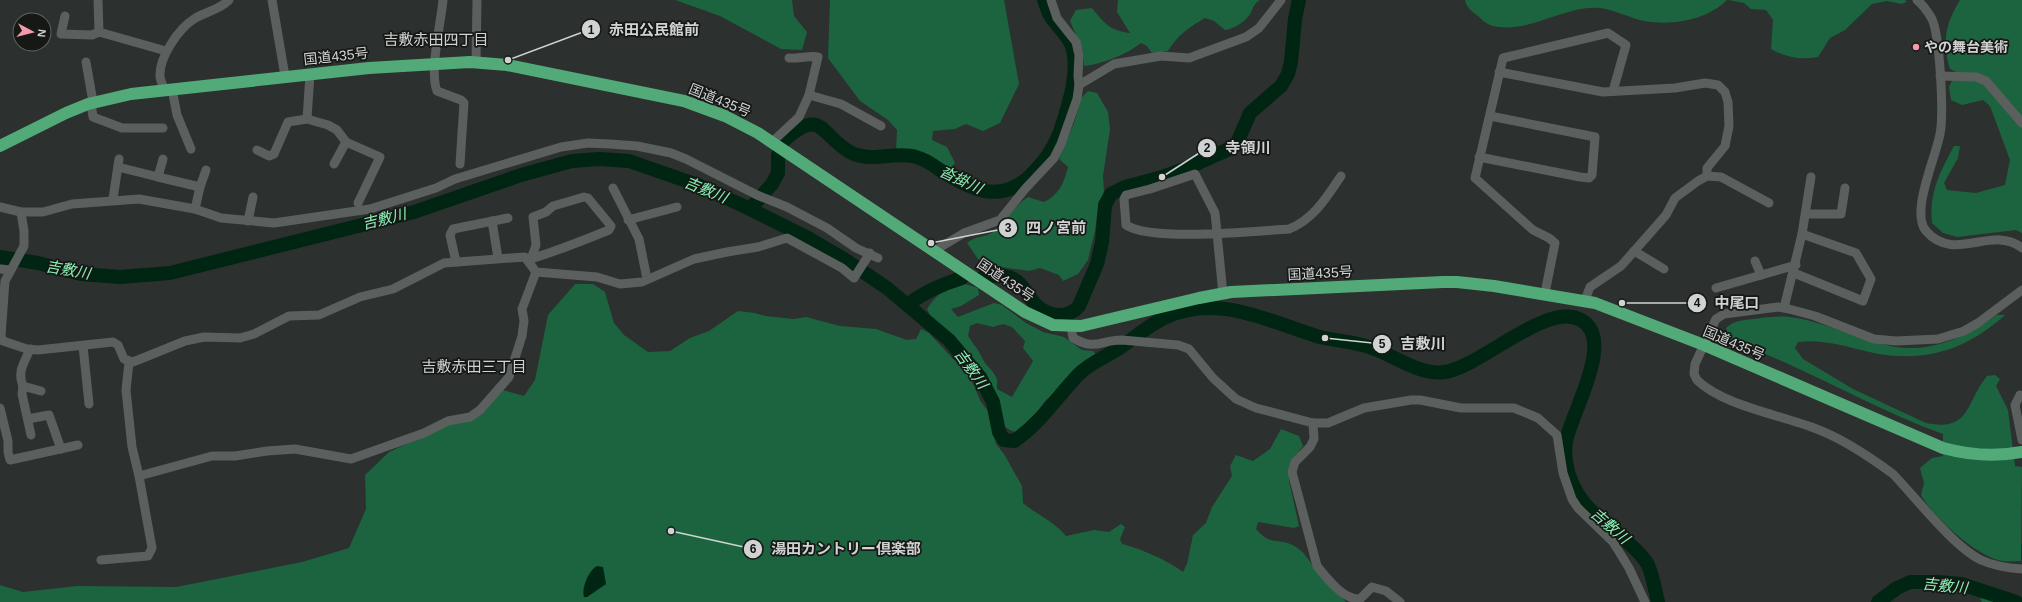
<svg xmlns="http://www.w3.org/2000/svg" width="2022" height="602" font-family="Helvetica,'Noto Sans JP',sans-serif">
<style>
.green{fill:#1b643f;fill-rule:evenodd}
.water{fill:#002512}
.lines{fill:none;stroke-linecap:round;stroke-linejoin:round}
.river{stroke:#002512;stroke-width:14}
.minor{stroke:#5b5f5d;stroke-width:9}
.highway{stroke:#53aa79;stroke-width:12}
.poi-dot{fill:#f39aab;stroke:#161816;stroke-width:1.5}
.labels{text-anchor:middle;stroke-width:3.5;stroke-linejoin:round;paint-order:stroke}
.poi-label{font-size:14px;font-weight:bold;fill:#d1d3d2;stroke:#161816;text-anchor:start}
.street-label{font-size:14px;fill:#d1d3d2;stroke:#161816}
.neighbourhood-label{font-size:15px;fill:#d1d3d2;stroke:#161816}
.water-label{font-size:15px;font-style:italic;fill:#8bf3b7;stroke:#161816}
.leader{fill:none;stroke:#d1d3d2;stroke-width:1.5}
.callout-dot{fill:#d1d3d2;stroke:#161816;stroke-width:1.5}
.mark-label{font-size:12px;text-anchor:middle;font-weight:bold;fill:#111}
.callout-label{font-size:15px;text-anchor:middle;font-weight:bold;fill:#d1d3d2;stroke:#161816;stroke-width:3.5;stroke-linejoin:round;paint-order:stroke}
</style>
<rect width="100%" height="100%" fill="#2c302e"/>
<!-- green -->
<g class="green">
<path d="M675,0H792L794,16L807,32L802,50L781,49L720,16Z"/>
<path d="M830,0H1004L1019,84L1000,123L983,131L966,124L955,129L933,131L932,140L947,147L955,163L950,170L916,152L896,151L897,130L888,120L860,101L828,58Z"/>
<path d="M1118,0H1260C1252,4 1253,12 1247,18C1241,24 1233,29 1225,30L1214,21L1205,18C1189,27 1177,36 1168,51L1152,53L1147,46L1141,43C1126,55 1102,64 1084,66L1083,51L1070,21L1076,10L1092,8C1105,24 1109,30 1130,33L1117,12Z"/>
<path d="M1465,0H1727C1707,20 1672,26 1644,21C1630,18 1615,10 1600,8C1564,5 1530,34 1493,26C1488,25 1482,20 1478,16C1471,11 1467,8 1465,0Z"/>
<path d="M1728,0H1905L1907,2L1901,4L1887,1L1872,4L1845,30L1830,38L1818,57C1800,60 1787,58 1771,49L1773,20L1766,10L1751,9L1744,3Z"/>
<path d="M1960,0H2022V233L2016,230L1957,237L1943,233L1932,223C1929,192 1940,172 1954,146H1960L1958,158L1944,183L1947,190L1976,193L2005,185L2010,160L1990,106L1983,100L1962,105L1951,100L1949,87L1956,72L1950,69C1942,41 1945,25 1960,0Z"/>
<path d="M1088,91L1097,93L1108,112L1110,129L1103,176L1104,191L1097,216L1095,231L1088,260L1078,274L1063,281L1059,275L1040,268L1029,271L988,265L978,259L967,243C976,235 985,238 993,232C1006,222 1014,206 1028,197L1044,202C1059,195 1064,183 1068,167L1059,159L1074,123L1082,97Z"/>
<path d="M575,284H593L605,292L614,323L624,335L648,352L670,351L690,338L709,331L738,311L755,313L765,316L794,319L806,317L840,326L876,329L907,340L916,339L921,329L929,333L970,377L981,402L988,411L996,444L1004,454L1022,486L1023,503C1037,515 1054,521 1066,536L1094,530L1109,532L1121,524L1125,527L1120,539L1122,544C1139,548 1169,561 1183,572L1187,564L1193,535L1206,523L1212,507L1232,476L1230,466L1236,455L1253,461L1270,449L1281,429L1299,436L1303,446L1291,461L1289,481L1299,526L1294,528L1258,522L1256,529C1272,548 1279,536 1296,547C1307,554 1310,563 1318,573C1325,584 1337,591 1346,602H0V585L23,592L77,586L176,587L302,562L349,548L366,509L365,475L389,452L448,425L470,420L503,390L524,396L535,380L548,315Z"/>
<path d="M965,284L978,288L979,295L961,306L951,309L958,317L994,303L1002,305L1026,323L1043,332L1064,337L1082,350L1093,351L1098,357L1081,368L1044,402L1030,423L1018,433L1010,430L1002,425C998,393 980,365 956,343C941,329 936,329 927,309C939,291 945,289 965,284ZM977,323L993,327L1003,324L1012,327L1025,341L1023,348L1033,361L1012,397L997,389V379L993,372L985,363L978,350L968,336L970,326Z"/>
<path d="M1997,315H2005C1968,348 1930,362 1879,354C1852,349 1827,338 1798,342L1795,348L1803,359L1853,389L1926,423C1971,432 1965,403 1987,376L1995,375L2000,379L1996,386L2008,410L2015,466L2022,467L2021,561C2015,561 2008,562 2002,561C1976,556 1933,517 1921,495L1924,483L1920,468L1932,458L1943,456V434C1888,414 1837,386 1784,362C1766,354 1748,348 1730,339L1726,328C1735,320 1743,320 1754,319C1766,317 1779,316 1790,317C1833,322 1870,349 1914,348C1946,347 1971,332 1997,315Z"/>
<path d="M1987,596L2002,602H1982L1980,599Z"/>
</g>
<!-- water -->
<path class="water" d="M597,566L603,567L606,584L587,597H584C581,588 589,570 597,566Z"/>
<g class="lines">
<!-- river -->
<g class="river">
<path d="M782,142C825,103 820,139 854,154C875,162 896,151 916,157C925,159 933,165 940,170C971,189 999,205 1030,176C1044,162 1053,150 1060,132C1068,106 1079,76 1073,49C1070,37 1058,27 1051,17C1048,12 1046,5 1044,0"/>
<path d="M750,209L772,184L778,173V155"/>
<path d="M0,257L38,263L81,274L120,277L170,273L414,212L521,175L572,161L599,159L629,161L698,185L750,209L808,238L844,259L887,288L949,340L980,377L993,402L999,432L1004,440L1014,441C1039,425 1057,397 1078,375C1088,364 1105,357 1118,349C1135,338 1148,325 1166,317C1218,293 1270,322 1320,337C1337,341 1356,342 1372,348C1395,356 1421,376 1445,372C1482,366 1547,301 1581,320C1617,339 1569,417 1566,442C1565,448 1565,455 1566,461C1570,498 1598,518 1625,540C1633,547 1643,555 1648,565C1653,576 1655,590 1658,602"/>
<path d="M984,276C995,276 1006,274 1015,280C1025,285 1029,299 1037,306C1050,317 1068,319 1079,306L1097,264L1102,242L1105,205L1111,194L1125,187L1162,177L1189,167L1227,150L1237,143L1250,113L1281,86L1288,74L1291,62L1295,19L1299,0"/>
<path d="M908,304C925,292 942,284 962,278"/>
<path d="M1878,602L1897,588L1910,582H1938L1961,584L2016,602"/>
</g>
<!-- minor -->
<g class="minor">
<path d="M98,0L99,32L166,51"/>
<path d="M272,0L285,76"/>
<path d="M443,0C441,23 429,71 437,91L461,100L464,103L460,164"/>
<path d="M1917,0C1923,5 1928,12 1932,19C1940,37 1944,114 1940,134C1936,157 1910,212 1926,231C1955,264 1992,224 2022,248"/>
<path d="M65,16L61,34L92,35L99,32"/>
<path d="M789,58C798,59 812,55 818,57L809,95"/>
<path d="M86,62L93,102"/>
<path d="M476,62L477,0"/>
<path d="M1499,72L1603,92L1675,88L1705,83L1718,85L1725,92L1728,102L1729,126L1725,146L1707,168V176L1698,181L1675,198L1666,215L1621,266L1590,287L1585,300"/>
<path d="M1940,76L1976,77L1986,81L2022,123"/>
<path d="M1079,85L1114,64L1161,56L1189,58L1246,37L1259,28L1281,0"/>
<path d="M172,89L177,115L191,149"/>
<path d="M165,90C163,86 160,80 160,76C159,58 178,29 194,19C205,12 219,10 229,0"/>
<path d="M91,103L93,117L122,128H163"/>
<path d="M307,119L328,125L337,130L346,142L380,157L358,203"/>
<path d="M772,142L799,117L809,95L841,104L881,126"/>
<path d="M257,150L269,156L274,154L288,122L307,119L310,74"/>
<path d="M1479,157L1580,177L1589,178L1592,175L1595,137L1490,116"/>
<path d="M334,164L346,142"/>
<path d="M118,167L158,177L163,159"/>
<path d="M1707,176L1721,177L1769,203"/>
<path d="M158,177L200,187L206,170"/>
<path d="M613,188L639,239L647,279"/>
<path d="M113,199L119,159"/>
<path d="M0,207L21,212H43L72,204L139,199L195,209L221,218L274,223L370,209L436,188L455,179L561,147L588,143L610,144L637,146L671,153L686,159L757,195L787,207L827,228L856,248L878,258"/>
<path d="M195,209L200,187"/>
<path d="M21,212L24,231V246L5,281L1,336L3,341L27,349L38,350L113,342L118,345L124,359L133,362L185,341L204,337L240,338L254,334L289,316L319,315L360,297L393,289L444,263L525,257L536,272L597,277L620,284L642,282L694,259L727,252L758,247L787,238L842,268L854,278L870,253"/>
<path d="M1806,214H1841L1845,188"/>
<path d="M628,220L677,207"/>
<path d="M248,221L253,197"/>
<path d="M492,221L498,258"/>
<path d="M934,251L964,233L1000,220L1025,189L1054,158L1061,144L1077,99L1079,85L1078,76L1079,55L1076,42L1057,18L1051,0"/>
<path d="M1634,251L1664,269"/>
<path d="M527,260C555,252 582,241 609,230L611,226L588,198L584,197L553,206L546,212L533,217L536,245L531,259"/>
<path d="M1755,261L1761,275"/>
<path d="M456,262L450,235L453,229L508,218"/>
<path d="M0,269L10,270"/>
<path d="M1794,273L1863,301L1871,279L1856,253L1802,234"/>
<path d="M1716,288L1796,265"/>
<path d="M2022,290L1978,323L1964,331L1938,339L1896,341L1874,339L1815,316L1789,309L1778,307L1724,314L1716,319L1695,364L1694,374L1697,380C1722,405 1780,415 1814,428C1842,438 1870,457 1893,474C1916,498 1953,546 1981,560C1994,566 2007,568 2022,569"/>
<path d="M1545,293L1555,243L1549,238L1533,230L1475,178L1503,58L1608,33L1626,45L1613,91"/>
<path d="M1223,294L1215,213L1195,174L1150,189L1126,195L1124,199L1126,225C1151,242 1256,231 1289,229C1313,220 1327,197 1341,176"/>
<path d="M1784,308L1802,234L1811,177"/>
<path d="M1071,327L1073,338C1096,351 1100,340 1122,340L1178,345L1189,349L1213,378L1236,399L1256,408L1313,423H1328L1364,408L1411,400H1420L1461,408H1514L1538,418L1557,435L1563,473L1572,499L1578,508L1613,542L1629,568L1645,602"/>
<path d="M83,346L89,404"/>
<path d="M30,349C24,364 17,371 23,386L41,391"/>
<path d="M23,386L22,394L31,435"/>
<path d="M2022,397L2020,395L2015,405L2022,440"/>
<path d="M0,408L8,441V452L10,460L78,445"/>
<path d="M28,419L49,415L61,449"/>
<path d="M1313,423L1314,439L1310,447L1295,462L1292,472L1317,566C1327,578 1343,600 1360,599L1372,587L1386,591L1400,602"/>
<path d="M139,476L212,456H235L267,451L295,449L351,459L424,433L448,421L470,417L480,410L509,377L522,336L524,321L522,309L536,272"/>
<path d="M101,560L148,556L152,548L139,476L132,447L126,390L129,362"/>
</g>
<!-- highway -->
<path class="highway" d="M0,146L66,113L88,104L131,94L369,68L470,62L507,65L684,101L725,116L758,133L1025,312L1053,325L1081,326L1199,298L1231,292L1443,282H1457L1494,286L1595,303L1704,345L1943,448C1969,455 1996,457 2022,452"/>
</g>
<!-- markers -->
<circle class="poi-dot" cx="1916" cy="47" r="4"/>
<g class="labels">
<!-- poi labels -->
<g class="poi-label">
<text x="1924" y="52">やの舞台美術</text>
</g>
<!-- street labels -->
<g class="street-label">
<text transform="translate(336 56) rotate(-6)" y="5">国道435号</text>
<text transform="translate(720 100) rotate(22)" y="5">国道435号</text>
<text transform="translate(1320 273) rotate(-3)" y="5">国道435号</text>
<text transform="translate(1006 280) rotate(34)" y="5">国道435号</text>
<text transform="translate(1734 343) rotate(23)" y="5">国道435号</text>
</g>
<!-- neighbourhood labels -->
<g class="neighbourhood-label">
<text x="436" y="45">吉敷赤田四丁目</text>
<text x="474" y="372">吉敷赤田三丁目</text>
</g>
<!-- water labels -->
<g class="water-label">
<text transform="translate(961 180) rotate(25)" y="5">沓掛川</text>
<text transform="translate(706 190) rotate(22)" y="5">吉敷川</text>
<text transform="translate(384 219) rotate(-14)" y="5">吉敷川</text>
<text transform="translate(68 270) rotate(10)" y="5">吉敷川</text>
<text transform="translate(971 369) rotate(54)" y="5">吉敷川</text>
<text transform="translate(1610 526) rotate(41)" y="5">吉敷川</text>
<text transform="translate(1945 586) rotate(6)" y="5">吉敷川</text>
</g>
</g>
<!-- callouts -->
<path class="leader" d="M508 60L591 29M1162 177L1207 148M931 243L1008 228M1622 303L1697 303M1325 338L1382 344M671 531L753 549"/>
<g class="callout-dot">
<circle cx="508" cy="60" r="4"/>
<circle cx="1162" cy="177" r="4"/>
<circle cx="931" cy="243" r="4"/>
<circle cx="1622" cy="303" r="4"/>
<circle cx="1325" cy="338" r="4"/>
<circle cx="671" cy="531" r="4"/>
<circle cx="591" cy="29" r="10"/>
<circle cx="1207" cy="148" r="10"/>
<circle cx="1008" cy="228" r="10"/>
<circle cx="1697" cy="303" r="10"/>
<circle cx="1382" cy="344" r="10"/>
<circle cx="753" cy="549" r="10"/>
</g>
<g class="mark-label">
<text x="591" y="34">1</text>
<text x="1207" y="152">2</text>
<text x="1008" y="232">3</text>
<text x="1697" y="307">4</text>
<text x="1382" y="348">5</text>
<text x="753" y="553">6</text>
</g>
<g class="callout-label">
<text x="654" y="35">赤田公民館前</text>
<text x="1248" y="153">寺領川</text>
<text x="1056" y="233">四ノ宮前</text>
<text x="1737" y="308">中尾口</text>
<text x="1423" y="349">吉敷川</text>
<text x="846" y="554">湯田カントリー倶楽部</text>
</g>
<!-- north arrow -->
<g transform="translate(32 32) rotate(97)"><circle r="19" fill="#161816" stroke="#616361"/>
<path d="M0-3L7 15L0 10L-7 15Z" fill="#f39aab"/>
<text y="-6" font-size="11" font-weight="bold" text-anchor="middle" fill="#d1d3d2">N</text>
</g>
</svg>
